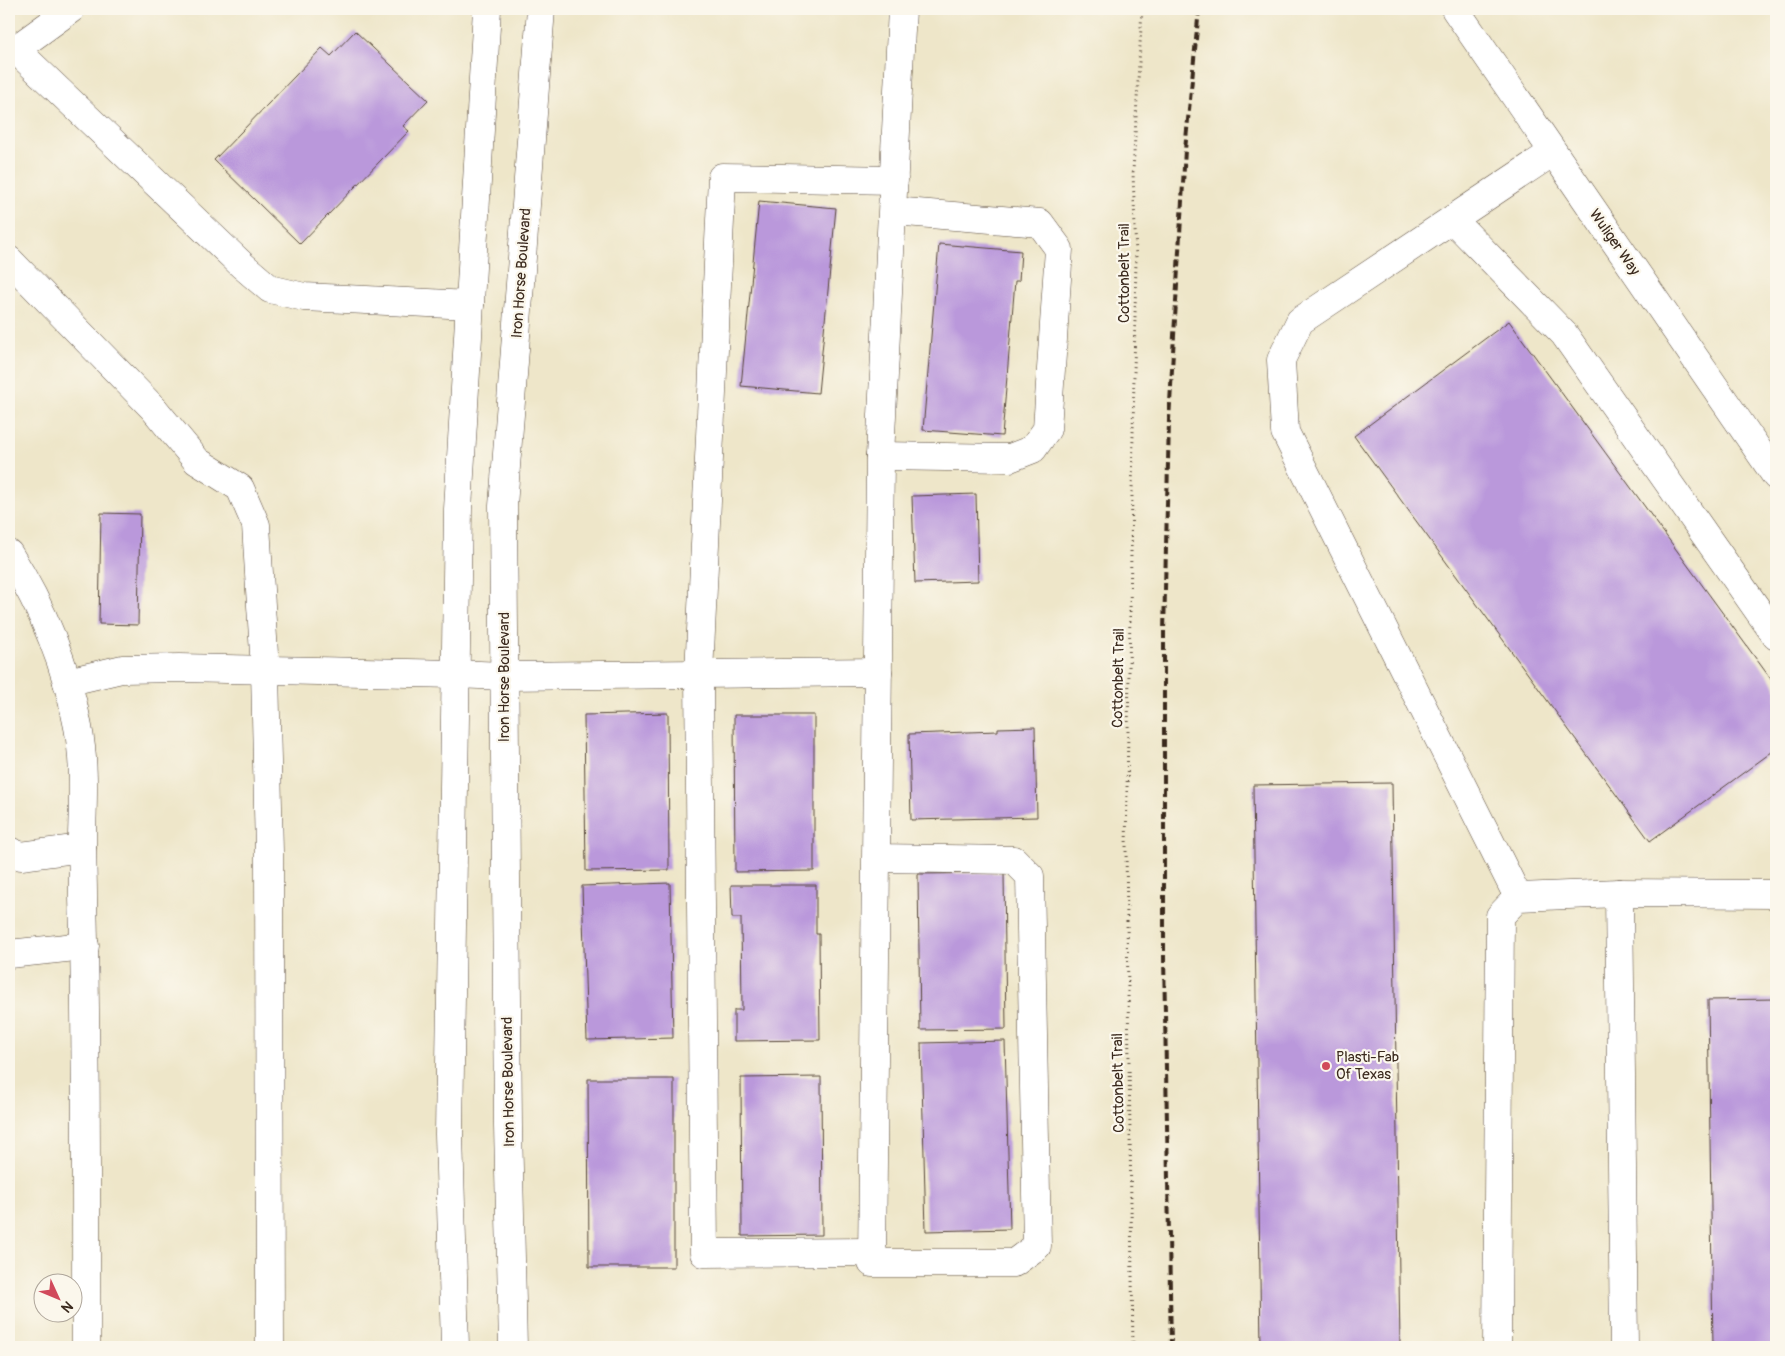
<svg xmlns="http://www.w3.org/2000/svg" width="1785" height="1356" font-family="Pangolin,sans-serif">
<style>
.building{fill:#ba98db}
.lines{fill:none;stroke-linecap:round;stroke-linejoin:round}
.minor-casing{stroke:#564638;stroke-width:29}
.path{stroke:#564638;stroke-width:3;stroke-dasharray:1 4;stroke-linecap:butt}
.minor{stroke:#fff;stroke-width:28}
.rail{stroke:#3b2a1e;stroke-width:4;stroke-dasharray:8 4;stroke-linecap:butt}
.poi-dot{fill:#d1495b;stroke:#fbf7ec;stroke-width:2}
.labels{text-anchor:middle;stroke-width:4.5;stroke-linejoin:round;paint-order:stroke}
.street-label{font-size:15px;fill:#3b2a1e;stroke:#fbf7ec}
.poi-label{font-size:15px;fill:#3b2a1e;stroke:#fbf7ec;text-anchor:start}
</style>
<rect width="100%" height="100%" fill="#fbf7ec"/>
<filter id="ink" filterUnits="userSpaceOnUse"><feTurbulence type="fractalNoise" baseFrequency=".02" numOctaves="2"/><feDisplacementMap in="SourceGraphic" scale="10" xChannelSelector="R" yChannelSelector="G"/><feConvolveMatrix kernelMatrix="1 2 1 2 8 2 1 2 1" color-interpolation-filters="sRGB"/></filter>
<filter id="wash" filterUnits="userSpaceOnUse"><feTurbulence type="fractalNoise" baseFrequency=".0096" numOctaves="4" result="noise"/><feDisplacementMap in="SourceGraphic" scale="20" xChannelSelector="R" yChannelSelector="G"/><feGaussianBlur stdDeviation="1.12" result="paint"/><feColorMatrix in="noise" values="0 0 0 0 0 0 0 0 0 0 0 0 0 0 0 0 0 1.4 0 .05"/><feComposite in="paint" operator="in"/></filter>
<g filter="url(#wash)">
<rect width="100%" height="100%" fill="#eee6c9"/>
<g id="blocks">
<!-- building -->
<g class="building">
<path d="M355,31L428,100L403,126L409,131L300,244L214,160L322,48L331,56Z"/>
<path d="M759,201L836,208L818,393L741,386Z"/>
<path d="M939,244L1021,251L1019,281H1015L1002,436L923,430Z"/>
<path d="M1509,321L1776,686V749L1650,841L1354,436Z"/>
<path d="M976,494L978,581L915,583L912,496Z"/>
<path d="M101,513L140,514L138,625L99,624Z"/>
<path d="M668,713L669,870L586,871L584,715Z"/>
<path d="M734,715H814V871L735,872Z"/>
<path d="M1035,727L1037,817L911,820L909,734L998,731V728Z"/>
<path d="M1392,783L1400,1347H1261L1253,785Z"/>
<path d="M1004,873L1006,1029L920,1030L918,874Z"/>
<path d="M670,883L673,1038L587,1040L582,886Z"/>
<path d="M731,885H816V934H819L820,1040L734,1041V1010H742L741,918H732Z"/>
<path d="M1776,999V1347H1713L1708,1000Z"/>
<path d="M1005,1041L1010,1229L926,1231L921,1043Z"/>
<path d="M821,1077L822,1235L742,1236L741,1078Z"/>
<path d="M588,1079H674V1267H589Z"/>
</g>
</g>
</g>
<g filter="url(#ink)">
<use href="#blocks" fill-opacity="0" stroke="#564638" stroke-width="1"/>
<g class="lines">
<!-- minor casing -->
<g class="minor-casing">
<g id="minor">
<path d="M1455,9L1776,476"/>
<path d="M15,49L242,265L270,289L304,297L470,305"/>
<path d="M9,54L71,9"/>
<path d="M1453,220L1564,334L1776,636"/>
<path d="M9,260L154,409L197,461L240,488L256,525L265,670L269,853L270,1347"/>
<path d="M880,456L1010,458L1033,449L1047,429L1059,249L1040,223L893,211"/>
<path d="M9,554C43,608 66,664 78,727C85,763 83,799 82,836C82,856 83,876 83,897C87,1047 86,1197 86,1347"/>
<path d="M67,682L122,669L179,668L455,674L504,676L878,672"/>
<path d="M9,851L21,856L82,848"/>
<path d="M877,858L1014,860L1030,876L1037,1246L1014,1263H872L880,456L902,9"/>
<path d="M1518,897L1285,432L1281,360L1300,321L1553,152"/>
<path d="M9,954L85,946"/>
<path d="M873,1252L704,1253L699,674L722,177L894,180"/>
<path d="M455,1347L449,1134L458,509L487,9"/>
<path d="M513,1347L508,1126L503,506L541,9"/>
<path d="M1497,1347L1500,916L1518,897L1619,893"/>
<path d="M1624,1347L1619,893L1776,894"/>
</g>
</g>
<!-- path -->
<path class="path" d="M1133,1347L1126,849L1136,258L1133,172L1142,9"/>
<!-- minor -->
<use href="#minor" class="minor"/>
<!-- rail -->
<path class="rail" d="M1171,1347L1164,957V632L1169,420L1185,150L1199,9"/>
</g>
</g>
<!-- markers -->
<circle class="poi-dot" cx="1326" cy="1066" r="5"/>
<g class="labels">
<!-- street labels -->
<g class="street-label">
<text transform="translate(1615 242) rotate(55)" y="5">Wuliger Way</text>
<text transform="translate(521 273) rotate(-86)" y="5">Iron Horse Boulevard</text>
<text transform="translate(1124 273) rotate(-90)" y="5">Cottonbelt Trail</text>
<text transform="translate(504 677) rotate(-90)" y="5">Iron Horse Boulevard</text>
<text transform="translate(1118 678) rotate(-89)" y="5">Cottonbelt Trail</text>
<text transform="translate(508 1082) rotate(-91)" y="5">Iron Horse Boulevard</text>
<text transform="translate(1118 1083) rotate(-91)" y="5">Cottonbelt Trail</text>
</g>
<!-- poi labels -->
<g class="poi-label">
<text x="1336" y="1062">Plasti-Fab<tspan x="1336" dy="17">Of Texas</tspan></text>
</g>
</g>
<!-- margin -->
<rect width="1785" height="1356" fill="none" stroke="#fbf7ec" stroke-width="30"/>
<!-- north arrow -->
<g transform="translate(58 1298) rotate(134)"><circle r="24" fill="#fbf7ec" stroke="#aea59a"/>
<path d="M0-4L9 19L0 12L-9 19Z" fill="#d1495b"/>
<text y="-8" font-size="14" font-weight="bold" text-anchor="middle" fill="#3b2a1e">N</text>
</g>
</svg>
